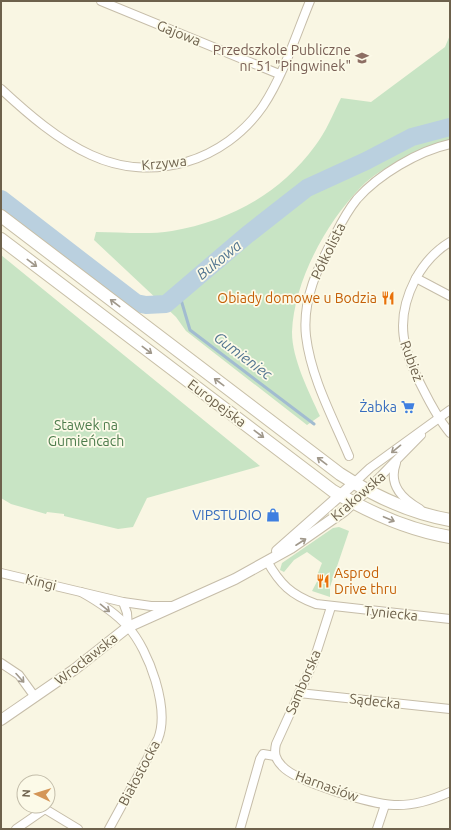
<svg xmlns="http://www.w3.org/2000/svg" width="451" height="830" font-family="Ubuntu,sans-serif">
<style>
.green{fill:#c8e4c4}
.lines{fill:none;stroke-linecap:round;stroke-linejoin:round}
.stream{stroke:#a2bcd0;stroke-width:3}
.river{stroke:#bad0df;stroke-width:18}
.minor-casing{stroke:#c6bda9;stroke-width:10}
.tertiary-casing{stroke:#c6bda9;stroke-width:12}
.secondary-casing{stroke:#c8bfa7;stroke-width:14}
.minor{stroke:#fff;stroke-width:8}
.tertiary{stroke:#fff;stroke-width:10}
.secondary{stroke:#fff;stroke-width:12}
.oneway{stroke:#a0988b}
.labels{text-anchor:middle;stroke-width:3.5;stroke-linejoin:round;paint-order:stroke}
.street-label{font-size:14px;fill:#6d614c;stroke:#fcfae8}
.education-label{font-size:14px;fill:#785e54;stroke:#fcfae8;text-anchor:end}
.food-label{font-size:14px;fill:#c56008;stroke:#fcfae8;text-anchor:end}
.shop-label{font-size:14px;fill:#366cbe;stroke:#fcfae8;text-anchor:end}
.park-label{font-size:14px;fill:#4d7c4c;stroke:#fcfae8}
.water-label{font-size:15px;font-style:italic;fill:#537691;stroke:#fcfae8}
</style>
<rect width="100%" height="100%" fill="#f9f6e3"/>
<!-- green -->
<g class="green">
<path d="M450,35V142C420,151 384,164 361,187C326,223 294,281 292,332C292,359 309,392 320,416L307,425L186,331L176,317L94,240L96,232C120,232 148,235 172,231C229,221 280,194 315,146C326,132 333,114 341,98L371,102L445,47Z"/>
<path d="M1,255L260,466L147,498L133,527L118,529L64,516V514L47,512L46,514L11,504L1,498Z"/>
<path d="M339,527L349,531L330,587V597L312,591L320,576L318,573L322,563L307,552L294,560L284,572L280,570L282,563L333,528Z"/>
</g>
<g class="lines">
<!-- stream -->
<path class="stream" d="M179,293L190,330L314,424"/>
<!-- river -->
<path class="river" d="M1,199L136,303L146,305L166,304L247,235L307,188L366,161L412,137L450,127"/>
<!-- minor casing -->
<g class="minor-casing">
<g id="minor">
<path d="M101,1L279,74"/>
<path d="M1,89C28,114 58,140 91,155C153,184 225,161 263,106C283,76 296,35 310,1"/>
<path d="M450,242C435,251 423,265 415,280C394,321 403,351 423,389C431,405 439,420 450,433"/>
<path d="M416,278L450,296"/>
<path d="M349,456C333,418 311,378 306,336C302,299 318,267 335,235C341,223 348,210 357,199C378,175 418,151 450,144"/>
<path d="M396,463C388,485 402,499 420,509"/>
<path d="M354,483L370,468L450,410"/>
<path d="M367,490L421,435"/>
<path d="M267,561C280,584 291,595 316,604L450,619"/>
<path d="M1,573L123,602L151,606H172"/>
<path d="M81,592C97,601 116,613 128,627C149,650 170,709 158,739L109,829"/>
<path d="M123,602L127,613L128,627"/>
<path d="M331,607L313,663L276,744C274,753 275,759 282,766C296,782 371,804 394,805C413,806 432,800 450,792"/>
<path d="M1,663L19,675L35,697"/>
<path d="M299,693L450,709"/>
<path d="M16,829L45,809L78,829"/>
<path d="M240,829L260,759L263,754L275,756"/>
<path d="M377,829L385,805"/>
</g>
</g>
<!-- tertiary casing -->
<g class="tertiary-casing">
<g id="tertiary">
<path d="M277,551L354,483"/>
<path d="M1,720L75,669L128,627L235,579L291,548L344,511L367,490"/>
</g>
</g>
<!-- secondary casing -->
<g class="secondary-casing">
<g id="secondary">
<path d="M1,216L340,474C374,496 410,513 450,520"/>
<path d="M1,239L333,491C370,513 408,530 450,537"/>
</g>
</g>
<!-- minor -->
<use href="#minor" class="minor"/>
<!-- tertiary -->
<use href="#tertiary" class="tertiary"/>
<!-- secondary -->
<use href="#secondary" class="secondary"/>
</g>
<!-- one-way arrows -->
<defs><path id="oneway-shaft" d="M-6 0H5M1.5-3L5.5 0L1.5 3" fill="none" stroke-width="1.6" stroke-linecap="round" stroke-linejoin="round"/></defs>
<g class="oneway">
<use href="#oneway-shaft" transform="translate(32 263) rotate(37)"/>
<use href="#oneway-shaft" transform="translate(115 303) rotate(-143)"/>
<use href="#oneway-shaft" transform="translate(147 350) rotate(37)"/>
<use href="#oneway-shaft" transform="translate(219 382) rotate(-143)"/>
<use href="#oneway-shaft" transform="translate(259 434) rotate(37)"/>
<use href="#oneway-shaft" transform="translate(396 449) rotate(141)"/>
<use href="#oneway-shaft" transform="translate(322 461) rotate(-143)"/>
<use href="#oneway-shaft" transform="translate(389 519) rotate(23)"/>
<use href="#oneway-shaft" transform="translate(301 542) rotate(-33)"/>
<use href="#oneway-shaft" transform="translate(105 608) rotate(39)"/>
<use href="#oneway-shaft" transform="translate(20 678) rotate(48)"/>
</g>
<!-- icons -->
<defs>
<g id="school-bare" transform="scale(1.08)"><path d="M0-5L7-2L0 1L-7-2ZM-4 1L0 2.5L4 1V4Q0 6-4 4Z" fill="#8d6e63" stroke="#fcfae8" stroke-width="2.5" paint-order="stroke"/></g>
<g id="restaurant-bare" transform="scale(1.08)"><path d="M-5-6h1v4h1v-4h1v4h1v-4h1v5L-1.5 .5V6h-2V.5L-5-1ZM5-6V6H3V1.5H1.5Q1.5-4 5-6Z" fill="#e8710a" stroke="#fcfae8" stroke-width="2.5" paint-order="stroke"/></g>
<g id="supermarket-bare" transform="scale(1.08)"><path d="M-6-5.5h2.5l.6 2H6L4.5 2H-2.5L-4.4-4H-6ZM-1.5 3.2a1.3 1.3 0 1 0 .1 0ZM3 3.2a1.3 1.3 0 1 0 .1 0Z" fill="#3f7fe0" stroke="#fcfae8" stroke-width="2.5" paint-order="stroke"/></g>
<g id="shop-bare" transform="scale(1.08)"><path d="M-5-2.5h2.3a2.7 3.5 0 0 1 5.4 0H5L5.5 6h-11ZM-1.5-2.5h3a1.5 2.3 0 0 0-3 0Z" fill="#3f7fe0" stroke="#fcfae8" stroke-width="2.5" paint-order="stroke"/></g>
</defs>
<g fill-rule="evenodd">
<use href="#school-bare" x="362" y="58"/>
<use href="#restaurant-bare" x="388" y="298"/>
<use href="#supermarket-bare" x="408" y="407"/>
<use href="#shop-bare" x="273" y="515"/>
<use href="#restaurant-bare" x="323" y="581"/>
</g>
<g class="labels">
<!-- street labels -->
<g class="street-label">
<text transform="translate(179 33) rotate(22)" y="5">Gajowa</text>
<text transform="translate(164 163) rotate(-6)" y="5">Krzywa</text>
<text transform="translate(328 251) rotate(-64)" y="5">Półkolista</text>
<text transform="translate(412 361) rotate(70)" y="5">Rubież</text>
<text transform="translate(217 403) rotate(37)" y="5">Europejska</text>
<text transform="translate(358 496) rotate(-41)" y="5">Krakowska</text>
<text transform="translate(41 582) rotate(14)" y="5">Kingi</text>
<text transform="translate(391 613) rotate(6)" y="5">Tyniecka</text>
<text transform="translate(86 659) rotate(-38)" y="5">Wrocławska</text>
<text transform="translate(303 682) rotate(-67)" y="5">Samborska</text>
<text transform="translate(375 701) rotate(6)" y="5">Sądecka</text>
<text transform="translate(139 773) rotate(-62)" y="5">Białostocka</text>
<text transform="translate(327 786) rotate(20)" y="5">Harnasiów</text>
</g>
<!-- education labels -->
<g class="education-label">
<text x="351" y="55">Przedszkole Publiczne<tspan x="351" dy="16">nr 51 "Pingwinek"</tspan></text>
</g>
<!-- food labels -->
<g class="food-label">
<text x="377" y="303">Obiady domowe u Bodzia</text>
<text x="334" y="578" text-anchor="start">Asprod<tspan x="334" dy="16">Drive thru</tspan></text>
</g>
<!-- shop labels -->
<g class="shop-label">
<text x="397" y="412">Żabka</text>
<text x="262" y="520">VIPSTUDIO</text>
</g>
<!-- park labels -->
<g class="park-label">
<text x="86" y="430">Stawek na<tspan x="86" dy="16">Gumieńcach</tspan></text>
</g>
<!-- water labels -->
<g class="water-label">
<text transform="translate(219 260) rotate(-39)" y="5">Bukowa</text>
<text transform="translate(243 356) rotate(37)" y="5">Gumieniec</text>
</g>
</g>
<!-- border -->
<rect width="451" height="830" fill="none" stroke="#6d614c" stroke-width="4"/>
<!-- north arrow -->
<g transform="translate(36 794) rotate(274)"><circle r="19" fill="#fcfae8" stroke="#c3bdaa"/>
<path d="M0-3L7 15L0 10L-7 15Z" fill="#d49657"/>
<text y="-6" font-size="11" font-weight="bold" text-anchor="middle" fill="#6d614c">N</text>
</g>
</svg>
